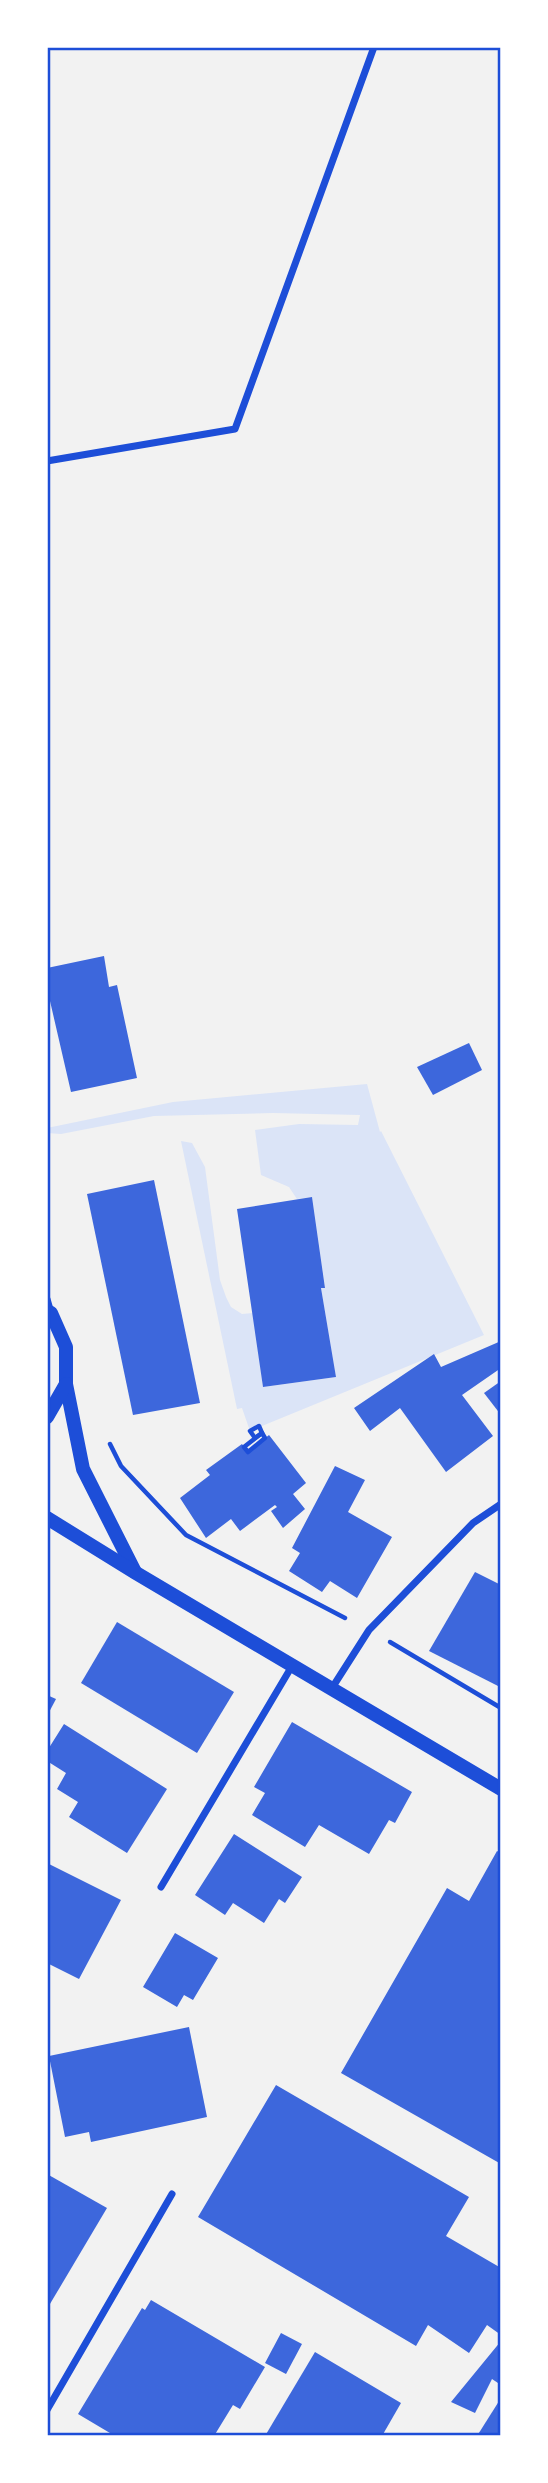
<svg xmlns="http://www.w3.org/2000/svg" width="548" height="2483" font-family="'Alegreya Sans',sans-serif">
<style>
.green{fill:#dbe4f7}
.building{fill:#3d67dc}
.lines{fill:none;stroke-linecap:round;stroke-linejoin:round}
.path{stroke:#1d4ed8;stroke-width:4.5}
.minor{stroke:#1d4ed8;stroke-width:7}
.secondary{stroke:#1d4ed8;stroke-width:14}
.neatline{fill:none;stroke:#1d4ed8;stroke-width:2.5}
</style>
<rect width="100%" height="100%" fill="#f2f2f2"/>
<!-- green -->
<path class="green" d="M367,1084L380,1132L381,1131L484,1335L250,1431L242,1408L237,1409L181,1141L192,1143L205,1167L220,1280L226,1297L231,1307L242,1314L253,1313L263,1387L336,1377L321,1288L325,1287L312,1197L297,1199L289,1187L261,1175L255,1130L299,1124L358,1125L360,1115L273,1113L154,1116L61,1134L47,1133V1128L173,1102Z"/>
<!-- building -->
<g class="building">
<path d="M104,956L109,987L117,985L137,1078L71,1092L47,988V968Z"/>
<path d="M469,1043L482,1070L433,1095L417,1067Z"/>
<path d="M154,1180L200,1403L133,1415L87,1194Z"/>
<path d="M312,1197L325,1288H321L336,1377L263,1387L237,1209Z"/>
<path d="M501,1341V1368L462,1395L493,1436L446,1472L400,1408L370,1431L354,1408L434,1354L441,1367Z"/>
<path d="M501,1381V1415L484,1393Z"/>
<path d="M269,1435L306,1483L293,1494L305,1509L283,1528L271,1511L277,1507L275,1505L240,1531L231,1519L206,1538L180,1498L210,1475L206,1470L242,1444L248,1452Z"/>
<path d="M335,1466L365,1480L348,1512L392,1537L357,1598L330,1581L322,1592L289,1571L300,1553L292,1548Z"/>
<path d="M475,1572L501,1585L500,1687L429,1651Z"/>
<path d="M117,1622L234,1692L197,1753L81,1683Z"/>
<path d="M47,1695L56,1699L47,1716Z"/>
<path d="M292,1722L412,1792L395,1823L389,1820L369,1854L319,1825L305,1847L252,1815L265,1793L254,1787Z"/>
<path d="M64,1724L167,1789L127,1853L69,1817L78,1802L57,1789L66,1773L47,1761V1751Z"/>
<path d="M234,1834L302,1877L285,1903L279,1899L264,1923L233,1903L225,1915L195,1895Z"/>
<path d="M497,1851L501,1853V2164L341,2073L447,1888L469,1901Z"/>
<path d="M47,1863L121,1900L79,1979L47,1963Z"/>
<path d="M175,1933L218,1958L193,2000L184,1995L177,2007L143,1987Z"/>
<path d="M189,2027L207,2117L91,2142L89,2132L65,2137L49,2056Z"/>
<path d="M276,2085L469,2197L446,2236L501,2268V2335L487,2325L469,2353L428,2325L416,2346L198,2217Z"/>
<path d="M47,2174L107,2208L47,2309Z"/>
<path d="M151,2300L265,2367L240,2409L233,2405L214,2436H115L78,2414L142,2308L145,2310Z"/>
<path d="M281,2333L302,2344L286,2374L265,2363Z"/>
<path d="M501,2341V2385L492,2379L475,2413L451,2402Z"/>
<path d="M315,2352L401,2403L382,2436H265Z"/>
<path d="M501,2398V2436H477Z"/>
</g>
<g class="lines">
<!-- path -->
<g class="path">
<path d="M259,1426L262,1433L255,1438L250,1431Z"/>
<path d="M262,1433L265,1438L248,1452L244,1447Z"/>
<path d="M110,1444L121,1466L186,1535L345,1618"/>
<path d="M390,1642L501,1708"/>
</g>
<!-- minor -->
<g class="minor">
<path d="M47,461L235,429L374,47"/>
<path d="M47,1299L51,1313"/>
<path d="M332,1688L369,1630L473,1523L501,1504"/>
<path d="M161,1887L292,1666"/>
<path d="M47,2410L172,2194"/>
</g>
<!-- secondary -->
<g class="secondary">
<path d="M47,1311L51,1313L66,1347V1384L83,1469L135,1572"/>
<path d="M47,1417L66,1384"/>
<path d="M47,1518L136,1573L501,1789"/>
</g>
</g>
<!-- border -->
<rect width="548" height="2483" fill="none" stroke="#ffffff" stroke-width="98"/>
<rect x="49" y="49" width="450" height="2385" class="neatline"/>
</svg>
